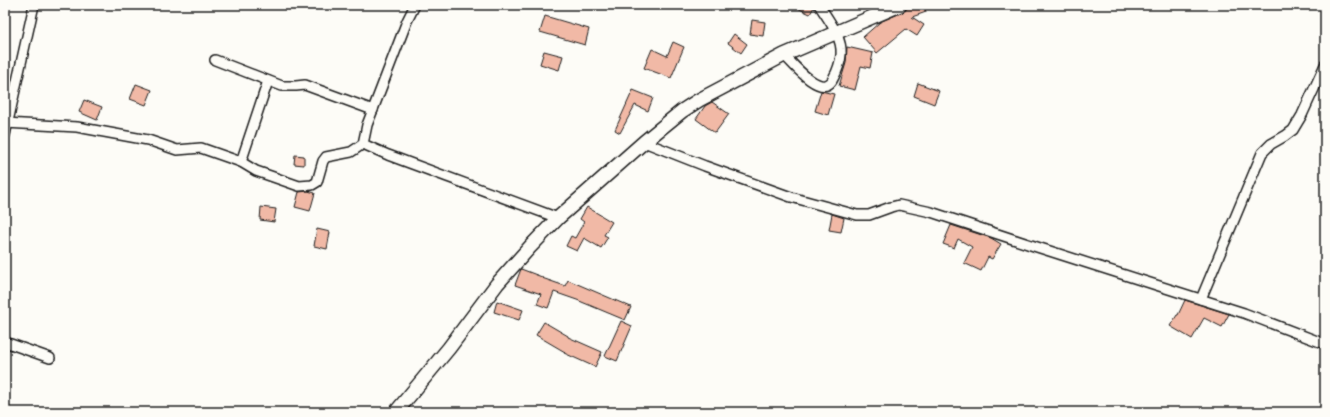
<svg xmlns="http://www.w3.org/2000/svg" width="1330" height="417" font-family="Delius,sans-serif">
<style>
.building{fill:#f1b9a6;stroke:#1c1c1c}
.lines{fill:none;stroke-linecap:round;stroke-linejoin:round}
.minor-casing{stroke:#1c1c1c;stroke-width:12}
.secondary-casing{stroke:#1c1c1c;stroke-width:16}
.minor{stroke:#fdfcf7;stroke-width:9}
.secondary{stroke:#fdfcf7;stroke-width:13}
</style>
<rect width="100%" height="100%" fill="#fdfcf7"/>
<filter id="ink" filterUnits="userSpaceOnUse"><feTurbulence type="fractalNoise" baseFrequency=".025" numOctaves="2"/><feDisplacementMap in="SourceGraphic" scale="8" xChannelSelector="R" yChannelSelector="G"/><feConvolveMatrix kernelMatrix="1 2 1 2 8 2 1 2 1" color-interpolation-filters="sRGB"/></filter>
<g filter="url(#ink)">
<!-- building -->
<g class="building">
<path d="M791,5H813L814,7L810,14Z"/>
<path d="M917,5H924L926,12L912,17L924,25L917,36L906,29L877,53L863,37L880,22L903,12L907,8Z"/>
<path d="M545,16L589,29L585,45L540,32Z"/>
<path d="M752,20L765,22L763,36L750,34Z"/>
<path d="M734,34L747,44L741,53L728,43Z"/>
<path d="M673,42L684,47L671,78L644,68L652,49L667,56Z"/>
<path d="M847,47L873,53L870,68L861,66L855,90L839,86L846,63Z"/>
<path d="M544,51L563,56L559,70L540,64Z"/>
<path d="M918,83L939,91L934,104L914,96Z"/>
<path d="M136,84L152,90L146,105L130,99Z"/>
<path d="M633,90L653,98L648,111L635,105L620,133L615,130Z"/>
<path d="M821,91L834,94L828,115L815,111Z"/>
<path d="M84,100L102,107L97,120L79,112Z"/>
<path d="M712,102L729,114L715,133L696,119L705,106Z"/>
<path d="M295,155L304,156V165L294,164Z"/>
<path d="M308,191L315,193L310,211L295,207L299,192Z"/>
<path d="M261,207L276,209L274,222L260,220Z"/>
<path d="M587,207L612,222L604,235L608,237L601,248L584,238L577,251L566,246L571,236L575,238L584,222L580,219Z"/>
<path d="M832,214L844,218L841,232L829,230Z"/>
<path d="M951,225L991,238L1001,244L992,259L988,257L981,271L964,263L972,247L958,239L954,248L943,244Z"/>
<path d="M317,229L330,232L327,249L314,246Z"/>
<path d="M521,269L542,277V278L565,286L568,280L631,307L625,320L577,300L554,292L548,308L537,304L541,294L515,285Z"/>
<path d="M1185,300L1229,314L1222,327L1204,318L1192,339L1170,326L1177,315H1178Z"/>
<path d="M497,301L523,310L519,320L494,312Z"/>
<path d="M621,321L632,326L617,361L605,356Z"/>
<path d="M544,322L568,336V337L602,352L595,367L564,353L565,352L536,335Z"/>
</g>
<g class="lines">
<!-- minor casing -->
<g class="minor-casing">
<g id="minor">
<path d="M784,55C792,63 819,96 831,82C833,80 834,76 836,73C839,66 842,58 841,49C840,35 827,17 819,5"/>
<path d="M215,60L282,86H296L305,85L373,110"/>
<path d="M5,123L77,127L148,140L177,150L201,148L241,162L256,171L299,186L312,185L317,182L323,161L326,157L351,152L363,144L388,155L558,218"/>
<path d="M5,135L34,5"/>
<path d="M644,142L705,166L791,197L857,215H869L891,207L899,205L931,212L1037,247L1244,313L1325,344"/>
<path d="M363,144L367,125L407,21L415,5"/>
<path d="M241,162L268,81"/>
<path d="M1201,299L1262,153L1271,144L1285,136L1293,130L1302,115L1325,65"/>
<path d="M5,342L50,358"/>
</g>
</g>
<!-- secondary casing -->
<g class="secondary-casing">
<path id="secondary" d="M396,412L449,348L497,284L530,247L558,218L644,142L682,111L699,100L784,55L900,5"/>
</g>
<!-- minor -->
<use href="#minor" class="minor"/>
<!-- secondary -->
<use href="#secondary" class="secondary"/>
</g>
</g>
<!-- margin -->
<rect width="1330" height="417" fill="none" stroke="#fdfcf7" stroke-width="20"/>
<rect x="10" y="10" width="1310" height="397" fill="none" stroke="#1c1c1c" stroke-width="1.5" filter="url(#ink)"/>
</svg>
